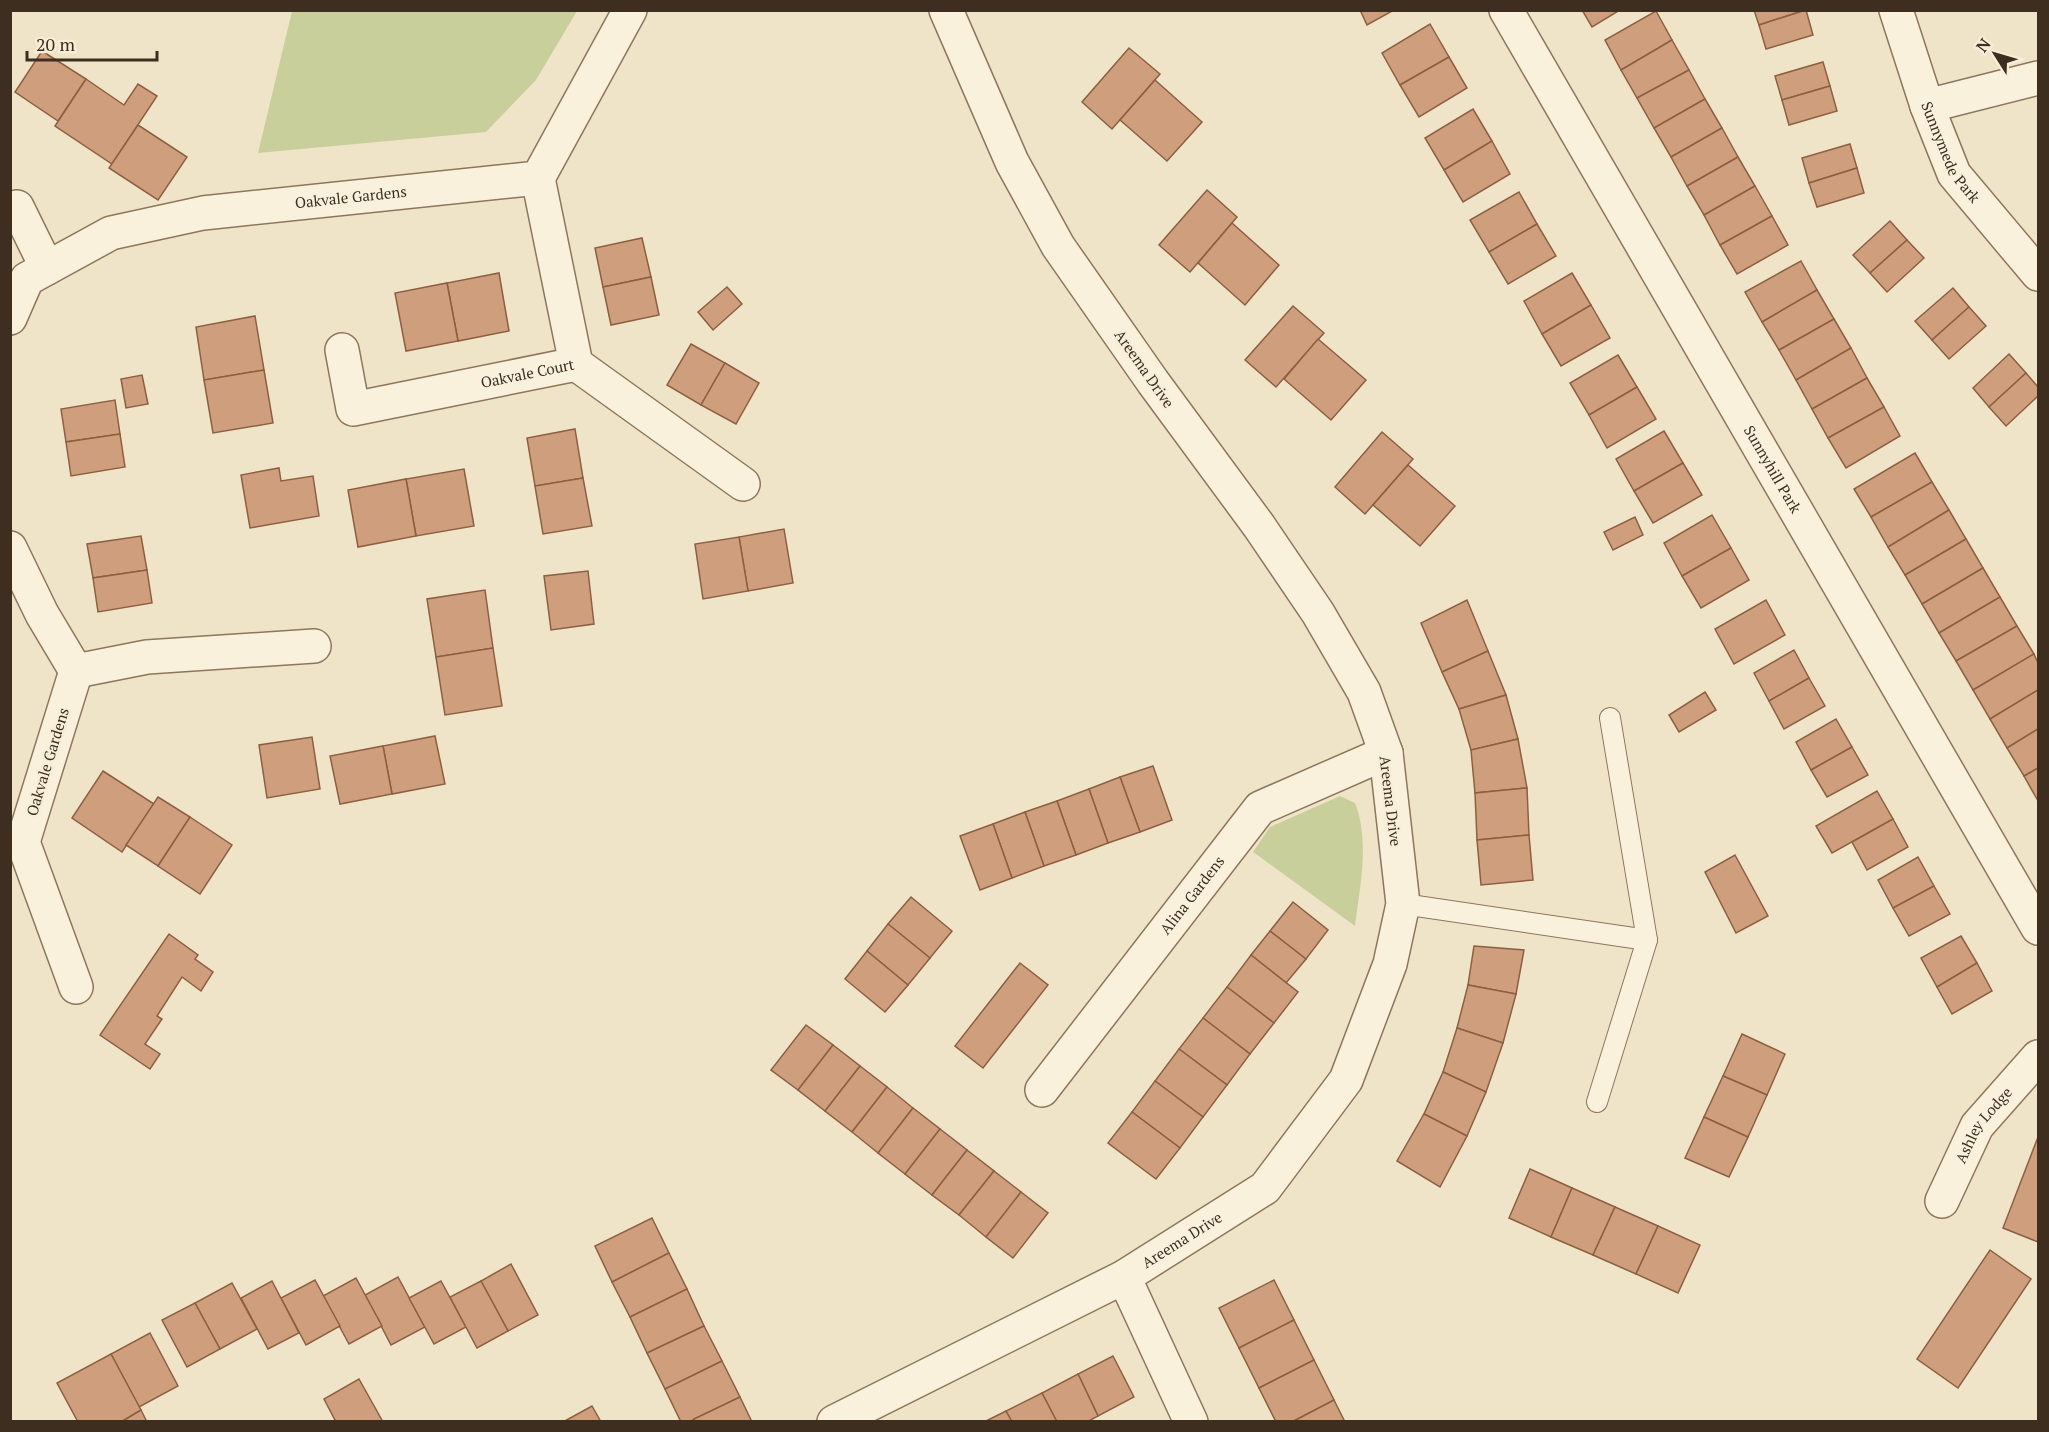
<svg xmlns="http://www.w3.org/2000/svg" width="2049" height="1432" font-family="'PT Serif',serif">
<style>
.green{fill:#c9cf9b}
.building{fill:#cf9f7d;stroke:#8d5f41;stroke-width:1.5}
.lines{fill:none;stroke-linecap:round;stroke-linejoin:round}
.lane-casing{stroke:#8d765c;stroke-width:22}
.street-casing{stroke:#8d765c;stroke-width:36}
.lane{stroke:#faf1dc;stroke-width:20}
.street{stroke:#faf1dc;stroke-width:33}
.labels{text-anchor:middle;stroke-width:5;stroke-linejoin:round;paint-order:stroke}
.street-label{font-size:15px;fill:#3d2e20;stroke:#f7eed8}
</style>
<rect width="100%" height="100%" fill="#f0e4c8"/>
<!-- green -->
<g class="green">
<path d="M292,11V10L577,11L536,80L486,132L258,153Z"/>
<path d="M1340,796L1355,803C1370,842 1360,885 1355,926L1253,852L1270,827Z"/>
</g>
<!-- building -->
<g class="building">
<path d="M1360,10H1394L1367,25Z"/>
<path d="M1582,10H1620L1592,27Z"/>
<path d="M1754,10H1805L1759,25Z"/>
<path d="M1806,10L1813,35L1766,49L1759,25Z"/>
<path d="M1656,11L1672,40L1621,70L1605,40Z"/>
<path d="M1430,24L1449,57L1400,85L1382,53Z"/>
<path d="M1672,40L1689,70L1637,98L1621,70Z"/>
<path d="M1129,48L1160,74L1112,129L1082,102Z"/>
<path d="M42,51L86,79L58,121L15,92Z"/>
<path d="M1449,57L1467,88L1419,117L1400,85Z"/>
<path d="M1823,62L1830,86L1782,100L1775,76Z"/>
<path d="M1689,70L1705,99L1654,128L1637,98Z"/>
<path d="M86,79L124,105L138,84L157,96L112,164L55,126Z"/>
<path d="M1155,80L1202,122L1167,161L1120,120Z"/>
<path d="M1830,86L1837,111L1789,125L1782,100Z"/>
<path d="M1705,99L1722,128L1671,157L1654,128Z"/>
<path d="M1473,109L1492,141L1444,170L1425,138Z"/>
<path d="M138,125L187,157L158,200L109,168Z"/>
<path d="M1722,128L1738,157L1687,186L1671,157Z"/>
<path d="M1492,141L1510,174L1463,202L1444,170Z"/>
<path d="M1850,144L1857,168L1809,183L1802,158Z"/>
<path d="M1738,157L1755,186L1704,215L1687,186Z"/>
<path d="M1857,168L1864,193L1817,207L1809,183Z"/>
<path d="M1755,186L1772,216L1720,245L1704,215Z"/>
<path d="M1207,190L1237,217L1190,272L1159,245Z"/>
<path d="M1519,192L1537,224L1489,252L1470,220Z"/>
<path d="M1772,216L1788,245L1737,274L1720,245Z"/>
<path d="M1890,221L1907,240L1870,273L1853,255Z"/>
<path d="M1232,223L1279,265L1245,305L1198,263Z"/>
<path d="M1537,224L1556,256L1508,284L1489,252Z"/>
<path d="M642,238L651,277L603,287L595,248Z"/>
<path d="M1907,240L1924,258L1887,292L1870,273Z"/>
<path d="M1801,261L1817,290L1762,322L1745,292Z"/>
<path d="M499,273L509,331L458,341L447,283Z"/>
<path d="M1572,273L1591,305L1542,334L1524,301Z"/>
<path d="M651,277L659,315L611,325L603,287Z"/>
<path d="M447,283L458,341L406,351L395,293Z"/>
<path d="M727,287L742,304L713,330L698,312Z"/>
<path d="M1953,288L1969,307L1932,340L1915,321Z"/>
<path d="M1817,290L1834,319L1779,350L1762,322Z"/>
<path d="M1591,305L1610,338L1561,366L1542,334Z"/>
<path d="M1293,306L1324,333L1276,387L1245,360Z"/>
<path d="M1969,307L1986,326L1949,359L1932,340Z"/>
<path d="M255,316L264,370L204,380L196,327Z"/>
<path d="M1834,319L1851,348L1796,380L1779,350Z"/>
<path d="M1318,339L1366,380L1331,420L1284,379Z"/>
<path d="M691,344L725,363L701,405L667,385Z"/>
<path d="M1851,348L1867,378L1812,409L1796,380Z"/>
<path d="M2009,354L2026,373L1989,407L1973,388Z"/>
<path d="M1618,355L1637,387L1589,415L1570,383Z"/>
<path d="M725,363L759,383L736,424L701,405Z"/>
<path d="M264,370L273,423L213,433L204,380Z"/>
<path d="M2026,373L2038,387V396L2006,426L1989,407Z"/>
<path d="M142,375L148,404L126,408L121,379Z"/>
<path d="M1867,378L1884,407L1828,438L1812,409Z"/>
<path d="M1637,387L1656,419L1607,448L1589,415Z"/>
<path d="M115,400L120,434L66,442L61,409Z"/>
<path d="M1884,407L1900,436L1846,468L1828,438Z"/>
<path d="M575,429L583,478L535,486L527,438Z"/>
<path d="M1664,431L1683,463L1634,491L1616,459Z"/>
<path d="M1382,432L1413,459L1365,514L1335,487Z"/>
<path d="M120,434L125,467L71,476L66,442Z"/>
<path d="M1915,453L1932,482L1871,517L1854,489Z"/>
<path d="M1683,463L1702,495L1653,523L1634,491Z"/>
<path d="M1408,465L1455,506L1420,546L1373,505Z"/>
<path d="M279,468L281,481L313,476L319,516L250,528L241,475Z"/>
<path d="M464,469L474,526L416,536L406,479Z"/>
<path d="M583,478L592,526L543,534L535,486Z"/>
<path d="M406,479L416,536L358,547L348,490Z"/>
<path d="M1932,482L1949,510L1888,547L1871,517Z"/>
<path d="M1949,510L1966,539L1905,575L1888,547Z"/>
<path d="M1712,515L1731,548L1682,576L1664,543Z"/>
<path d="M1635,517L1643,535L1613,550L1604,532Z"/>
<path d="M784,529L793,583L748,591L739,537Z"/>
<path d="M141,536L147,570L93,578L87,544Z"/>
<path d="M739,537L748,591L703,599L695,544Z"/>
<path d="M1966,539L1983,568L1922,604L1905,575Z"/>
<path d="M1731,548L1749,580L1701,608L1682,576Z"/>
<path d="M1983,568L2000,597L1939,633L1922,604Z"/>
<path d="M147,570L152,603L98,612L93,578Z"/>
<path d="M588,571L594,624L551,630L544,576Z"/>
<path d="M485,590L493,648L436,657L427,599Z"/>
<path d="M2000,597L2017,626L1956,661L1939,633Z"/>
<path d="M1467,600L1488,651L1442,672L1421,623Z"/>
<path d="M1766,600L1785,635L1734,664L1715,629Z"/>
<path d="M2017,626L2034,654L1973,690L1956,661Z"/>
<path d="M493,648L502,706L445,715L436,657Z"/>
<path d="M1794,650L1809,678L1769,701L1754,673Z"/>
<path d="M1488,651L1506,695L1459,709L1442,672Z"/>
<path d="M2034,654L2038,663V690L1990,719L1973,690Z"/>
<path d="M1809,678L1825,706L1784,729L1769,701Z"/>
<path d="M2038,690V729L2007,748L1990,719Z"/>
<path d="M1705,692L1716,710L1679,732L1669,715Z"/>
<path d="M1506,695L1518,739L1471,750L1459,709Z"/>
<path d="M1836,719L1852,747L1811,770L1796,742Z"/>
<path d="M2038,729V768L2024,776L2007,748Z"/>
<path d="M435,736L445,784L392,794L383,746Z"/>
<path d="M312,737L320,789L267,798L259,745Z"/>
<path d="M1518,739L1527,788L1475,793L1471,750Z"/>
<path d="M383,746L392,794L340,804L330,756Z"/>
<path d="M1852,747L1868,775L1827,797L1811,770Z"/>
<path d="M1153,766L1172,820L1140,832L1120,777Z"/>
<path d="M2038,768V801L2024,776Z"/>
<path d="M103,771L154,804L122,852L72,818Z"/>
<path d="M1120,777L1140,832L1108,843L1089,789Z"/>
<path d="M1527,788L1529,835L1477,840L1475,793Z"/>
<path d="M1089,789L1108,843L1076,855L1057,801Z"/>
<path d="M1877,791L1893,819L1832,853L1816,826Z"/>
<path d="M158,797L190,817L158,866L126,845Z"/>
<path d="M1057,801L1076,855L1044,866L1025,812Z"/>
<path d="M1025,812L1044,866L1012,878L993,824Z"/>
<path d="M190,817L232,845L200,894L158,866Z"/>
<path d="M1893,819L1908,847L1867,870L1852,842Z"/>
<path d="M993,824L1012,878L980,890L960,836Z"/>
<path d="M1529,835L1533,880L1481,885L1477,840Z"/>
<path d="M1735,855L1768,916L1736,933L1705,872Z"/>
<path d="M1918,857L1934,886L1893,908L1878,880Z"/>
<path d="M1934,886L1950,914L1909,936L1893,908Z"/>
<path d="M911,897L952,931L930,958L888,924Z"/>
<path d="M1293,902L1328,930L1306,959L1270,931Z"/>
<path d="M888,924L930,958L908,985L867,951Z"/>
<path d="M1270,931L1306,959L1286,983L1251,955Z"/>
<path d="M169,934L198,955L195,959L213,972L201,991L182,977L157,1016L162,1019L145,1044L160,1054L150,1069L100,1035Z"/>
<path d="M1961,936L1977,963L1937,987L1921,958Z"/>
<path d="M1474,946L1524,950L1516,994L1468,985Z"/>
<path d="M867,951L908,985L885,1012L845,979Z"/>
<path d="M1251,955L1298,992L1274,1023L1227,987Z"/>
<path d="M1020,963L1048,985L983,1068L955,1046Z"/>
<path d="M1977,963L1992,991L1952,1014L1937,987Z"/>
<path d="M1468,985L1516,994L1503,1043L1457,1028Z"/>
<path d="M1227,987L1274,1023L1250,1054L1203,1018Z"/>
<path d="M1203,1018L1250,1054L1227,1085L1179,1049Z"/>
<path d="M806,1025L833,1045L798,1090L771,1070Z"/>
<path d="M1457,1028L1503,1043L1486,1092L1443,1072Z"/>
<path d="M1742,1034L1785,1054L1767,1095L1723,1076Z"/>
<path d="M833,1045L860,1066L825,1111L798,1090Z"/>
<path d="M1179,1049L1227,1085L1203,1117L1155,1081Z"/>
<path d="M860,1066L887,1087L852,1132L825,1111Z"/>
<path d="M1443,1072L1486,1092L1467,1136L1424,1114Z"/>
<path d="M1723,1076L1767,1095L1748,1137L1704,1117Z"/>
<path d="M1155,1081L1203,1117L1180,1148L1132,1112Z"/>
<path d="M887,1087L913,1108L878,1153L852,1132Z"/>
<path d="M913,1108L940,1129L905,1174L878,1153Z"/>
<path d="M1132,1112L1180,1148L1156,1179L1108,1143Z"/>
<path d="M1424,1114L1467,1136L1440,1187L1397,1161Z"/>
<path d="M1704,1117L1748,1137L1729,1177L1685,1158Z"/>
<path d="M940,1129L967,1150L932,1195L905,1174Z"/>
<path d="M2038,1137V1242L2003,1228Z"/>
<path d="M967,1150L994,1171L959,1215L932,1195Z"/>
<path d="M1530,1169L1572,1188L1551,1237L1509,1218Z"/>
<path d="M994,1171L1021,1192L986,1237L959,1215Z"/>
<path d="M1572,1188L1615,1207L1593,1255L1551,1237Z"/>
<path d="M1021,1192L1048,1213L1013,1258L986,1237Z"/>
<path d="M1615,1207L1658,1226L1636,1274L1593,1255Z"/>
<path d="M652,1218L669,1253L612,1282L595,1246Z"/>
<path d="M1658,1226L1700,1245L1678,1293L1636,1274Z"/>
<path d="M1990,1250L2031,1279L1958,1388L1917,1359Z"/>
<path d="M669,1253L687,1289L630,1317L612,1282Z"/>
<path d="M511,1264L538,1315L508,1331L481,1281Z"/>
<path d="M398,1277L425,1327L391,1345L365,1295Z"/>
<path d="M356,1278L382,1326L349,1344L323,1296Z"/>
<path d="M315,1280L340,1326L306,1345L281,1298Z"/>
<path d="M1274,1280L1294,1320L1239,1348L1219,1308Z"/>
<path d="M272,1281L299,1333L268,1349L241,1298Z"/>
<path d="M441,1281L466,1327L434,1344L409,1298Z"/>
<path d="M481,1281L508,1331L477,1348L450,1297Z"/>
<path d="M232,1283L257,1329L220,1349L195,1303Z"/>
<path d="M687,1289L704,1326L647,1353L630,1317Z"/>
<path d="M195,1303L220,1349L187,1367L162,1320Z"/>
<path d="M1294,1320L1314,1360L1259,1388L1239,1348Z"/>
<path d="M704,1326L722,1361L665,1389L647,1353Z"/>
<path d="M150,1333L178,1386L139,1407L111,1354Z"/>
<path d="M111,1354L141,1410L121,1422H78L57,1383Z"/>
<path d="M1113,1356L1134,1397L1098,1416L1078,1374Z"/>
<path d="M1314,1360L1334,1400L1292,1422H1276L1259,1388Z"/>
<path d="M722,1361L740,1397L689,1422H681L665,1389Z"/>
<path d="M1078,1374L1098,1416L1087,1422H1057L1042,1393Z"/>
<path d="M359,1379L383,1422H336L324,1399Z"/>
<path d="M1042,1393L1057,1422H1012L1006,1411Z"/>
<path d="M740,1397L752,1422H695L694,1419Z"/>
<path d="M1334,1400L1345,1422H1292Z"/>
<path d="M592,1406L601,1422H563Z"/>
<path d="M141,1410L147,1422H121Z"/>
<path d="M1006,1411L1012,1422H984Z"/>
</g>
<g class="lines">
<!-- lane casing -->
<g class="lane-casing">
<g id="lane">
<path d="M1403,904L1647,940"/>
<path d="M1597,1102L1647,940L1610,718"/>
</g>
</g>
<!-- street casing -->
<g class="street-casing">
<g id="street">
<path id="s1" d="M1506,10L2038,928"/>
<path id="s2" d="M1896,10L1927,106L1954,174L2038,274"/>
<path d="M1927,106L2038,78"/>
<path d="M17,207L47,268"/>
<path id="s3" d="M10,318L27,279L111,233L203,213L538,178L630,10"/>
<path id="s4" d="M342,350L353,409L576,364L538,178"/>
<path d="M576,364L743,484"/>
<path d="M10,548L42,614L76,671L147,657L314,646"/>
<path d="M76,671L23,842L76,987"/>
<path id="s5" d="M1042,1090L1260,808L1386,753"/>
<path id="s6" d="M1942,1201L1977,1126L2038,1057"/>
<path d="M1124,1277L1191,1422"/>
<path id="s7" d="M834,1422L1124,1277L1265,1188L1346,1080L1390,964L1403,904L1386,753L1364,692L1318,613L1259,526L1153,382L1058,246L1012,162L946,10"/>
</g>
</g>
<!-- lane -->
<use href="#lane" class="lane"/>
<!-- street -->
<use href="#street" class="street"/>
</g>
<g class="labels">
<!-- street labels -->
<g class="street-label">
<text dy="5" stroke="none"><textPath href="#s2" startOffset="153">Sunnymede Park</textPath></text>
<text dy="5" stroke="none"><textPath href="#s3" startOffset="381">Oakvale Gardens</textPath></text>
<text transform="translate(1144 369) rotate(55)" y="5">Areema Drive</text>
<text dy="5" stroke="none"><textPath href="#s4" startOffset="238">Oakvale Court</textPath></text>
<text dy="5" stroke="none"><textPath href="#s1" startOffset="531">Sunnyhill Park</textPath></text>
<text transform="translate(48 762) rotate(-73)" y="5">Oakvale Gardens</text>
<text transform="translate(1390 801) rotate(83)" y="5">Areema Drive</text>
<text dy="5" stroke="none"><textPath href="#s5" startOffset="246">Alina Gardens</textPath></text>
<text dy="5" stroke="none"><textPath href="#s6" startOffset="87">Ashley Lodge</textPath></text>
<text dy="5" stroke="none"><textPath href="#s7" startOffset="393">Areema Drive</textPath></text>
</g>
</g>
<!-- border -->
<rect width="2049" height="1432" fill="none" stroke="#3d2e20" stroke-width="24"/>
<!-- north arrow -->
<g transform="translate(1995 54) rotate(307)" stroke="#f7eed8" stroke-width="4.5" paint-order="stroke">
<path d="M0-4.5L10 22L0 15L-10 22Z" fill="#3d2e20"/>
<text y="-9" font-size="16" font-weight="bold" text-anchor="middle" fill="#3d2e20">N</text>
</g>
<!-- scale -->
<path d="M27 51v9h130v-9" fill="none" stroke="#3d2e20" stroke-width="3"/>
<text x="36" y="51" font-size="18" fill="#3d2e20" stroke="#f7eed8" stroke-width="4.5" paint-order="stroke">20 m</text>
</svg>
